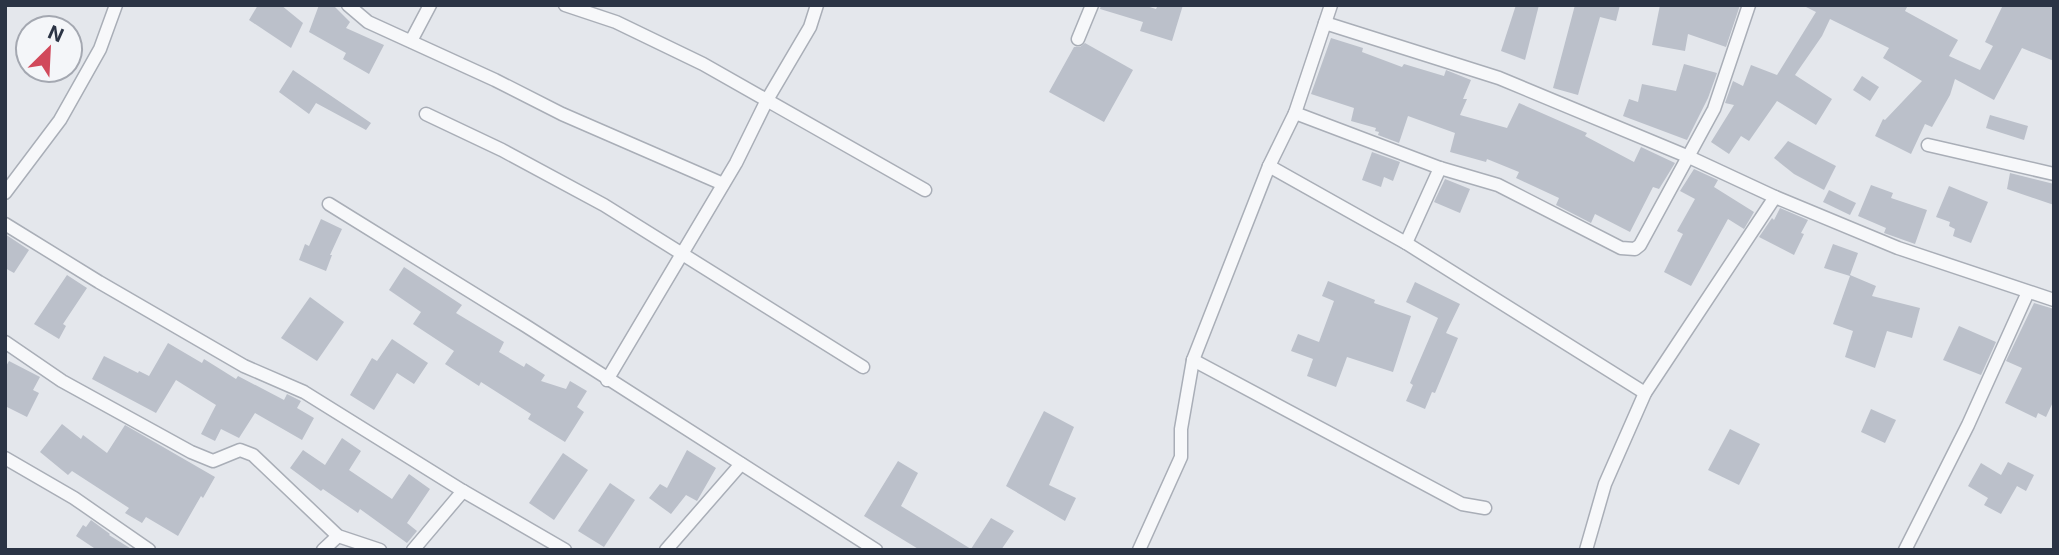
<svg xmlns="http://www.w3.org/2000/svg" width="2059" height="555" font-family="Inter,sans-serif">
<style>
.building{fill:#bbc0ca}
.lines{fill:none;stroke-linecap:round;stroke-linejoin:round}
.minor-casing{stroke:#a9aeb7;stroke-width:15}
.minor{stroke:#f7f8fa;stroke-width:12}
</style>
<rect width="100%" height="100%" fill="#e4e7ec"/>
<!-- building -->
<g class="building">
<path d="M258,5H281L303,23L291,48L249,20Z"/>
<path d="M319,5H333L350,22L346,28L384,45L369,74L343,59L346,53L309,32Z"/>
<path d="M1101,5H1143L1156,9L1158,5H1183L1172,41L1140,31L1143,22L1100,9Z"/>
<path d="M1516,5H1539L1525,60L1501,51Z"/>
<path d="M1575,5H1620L1616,21L1600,17L1578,95L1553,88Z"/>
<path d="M1660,5H1740L1726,47L1688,34L1685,51L1652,45Z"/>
<path d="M1802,5H1908L1905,11L1958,40L1949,56L1980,70L1993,46L1985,42L2003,5H2054V61L2022,48L1994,100L1955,79L1950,95L1932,127L1925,124L1911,154L1875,136L1883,119L1885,120L1922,81L1883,58L1889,48L1830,19L1822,36L1795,75L1832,99L1816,125L1777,101L1749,141L1741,136L1729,154L1711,142L1734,105L1725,103L1733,81L1743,86L1751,65L1777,75L1816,12Z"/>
<path d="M1331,38L1363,48L1362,52L1402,67L1404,64L1444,76L1446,70L1471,80L1463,99H1467L1460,115L1507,128L1519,103L1587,133L1585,136L1634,162L1641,147L1675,163L1659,189L1653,187L1630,232L1595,214L1591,223L1556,205L1559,198L1516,178L1519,172L1487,159L1486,162L1450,152L1455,133L1408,116L1399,143L1378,135L1379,132L1375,131L1376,128L1351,121L1354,108L1311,94Z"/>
<path d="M1085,43L1133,70L1104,122L1049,92L1074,47H1080Z"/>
<path d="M1684,64L1717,73L1708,98L1687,140L1623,116L1629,99L1638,102L1642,84L1676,91Z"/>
<path d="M293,70L371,123L366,130L316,103L309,114L279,92Z"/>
<path d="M1862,76L1879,87L1870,101L1853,90Z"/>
<path d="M1990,115L2028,126L2024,140L1986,128Z"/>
<path d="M1788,141L1836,166L1824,190L1794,174L1774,158Z"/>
<path d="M1372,152L1400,162L1393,181L1384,177L1381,187L1362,180Z"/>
<path d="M1694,169L1718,180L1714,187L1754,212L1744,229L1728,219L1691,286L1664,272L1683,234L1677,231L1695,199L1680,191Z"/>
<path d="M2010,173L2054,184V205L2007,189Z"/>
<path d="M1445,179L1470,189L1460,213L1434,202Z"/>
<path d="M1871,185L1893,193L1891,198L1927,210L1915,244L1884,233L1886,228L1858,216Z"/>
<path d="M1949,186L1988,202L1971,243L1953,236L1955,229L1949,226L1950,222L1936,217Z"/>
<path d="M1829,190L1856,203L1850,215L1823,202Z"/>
<path d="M1780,208L1808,220L1801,233L1804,234L1794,255L1759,237L1772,218L1774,220Z"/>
<path d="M321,219L342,229L330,255H332L326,271L299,260L305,244L309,246Z"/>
<path d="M5,234L29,250L14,273L5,268Z"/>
<path d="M1833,244L1858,253L1850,275L1876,286L1872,296L1920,308L1912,338L1887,331L1875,368L1845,357L1853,331L1833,324L1850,276L1824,268Z"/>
<path d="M404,267L462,305L456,313L504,342L499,352L524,367L526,363L545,375L541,381L566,389L570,381L587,391L577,407L584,412L565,442L528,419L531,414L481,382L479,386L445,364L454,351L413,324L421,312L389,290Z"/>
<path d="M67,275L87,288L63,324L66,326L59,339L34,324Z"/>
<path d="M1328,281L1375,300L1374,303L1411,316L1393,372L1347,357L1336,387L1307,376L1313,359L1291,351L1298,334L1319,342L1334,301L1322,296Z"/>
<path d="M1415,282L1460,304L1446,333L1458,338L1435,393L1432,392L1425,409L1406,401L1413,385L1410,383L1438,318L1406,302Z"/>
<path d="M310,297L344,322L317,361L281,338Z"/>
<path d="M2034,303L2054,309V400L2046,417L2038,413L2036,418L2005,403L2022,368L2006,361Z"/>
<path d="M1959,326L1996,342L1981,375L1943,360Z"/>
<path d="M392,339L428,363L414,384L397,373L374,410L350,395L372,358L377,361Z"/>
<path d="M168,343L202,363L204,359L236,379L238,376L284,400L287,394L301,401L297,408L314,418L302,440L255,413L239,438L221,429L215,441L201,434L216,405L176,380L156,413L92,379L104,356L138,373L139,371L149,376Z"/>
<path d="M9,361L40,377L33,390L39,393L27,417L5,406V368Z"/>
<path d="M1871,409L1896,420L1885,443L1861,432Z"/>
<path d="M1044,411L1074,427L1049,485L1076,498L1065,521L1006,486Z"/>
<path d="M62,424L81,439L83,435L107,453L125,425L215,477L203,498L201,496L178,536L146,517L142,523L125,513L129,508L72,471L68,475L40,452Z"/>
<path d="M1730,429L1760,444L1739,485L1708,470Z"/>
<path d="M342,438L361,451L349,470L392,499L409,474L430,489L407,523L417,531L407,543L360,509L358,513L323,489L321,491L290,468L303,450L325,465Z"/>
<path d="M687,450L716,468L697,501L686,495L671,514L649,498L660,484L667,488Z"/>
<path d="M563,453L588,470L554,520L529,503Z"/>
<path d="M898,461L918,473L901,506L971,549L991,518L1014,531L1001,550H920L864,516Z"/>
<path d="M2008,462L2034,475L2026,491L2017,486L2001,514L1984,505L1988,498L1968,486L1981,463L2001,475Z"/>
<path d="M610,483L635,500L604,547L578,531Z"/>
<path d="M91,520L110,534L109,535L133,550H97L76,536L83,525L86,527Z"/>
</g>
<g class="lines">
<!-- minor casing -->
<g class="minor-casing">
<g id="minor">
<path d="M348,5L368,22L495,80L562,114L723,184"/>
<path d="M565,5L616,22L703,64L925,190"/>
<path d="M1331,5L1295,113L1269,166L1406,243L1645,393"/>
<path d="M1325,23L1499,78L1689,157L1775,197L1898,248L2054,300"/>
<path d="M1078,39L1092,5"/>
<path d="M411,41L430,5"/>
<path d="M1295,113L1440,168L1498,185L1621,248L1635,249L1640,245L1714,109L1749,5"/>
<path d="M426,114L502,150L604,205L863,367"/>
<path d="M1928,145L2054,174"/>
<path d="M5,193L60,120L100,49L116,5"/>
<path d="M329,204L526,326L876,550"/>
<path d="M5,224L99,282L244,366L304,392L463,491L565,550"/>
<path d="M1406,243L1440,168"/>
<path d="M5,342L62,381L191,452L213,461L240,450L253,455L338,536L380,550"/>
<path d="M1193,360L1462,504L1485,508"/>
<path d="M607,380L736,163L767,100L810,27L817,5"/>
<path d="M5,458L74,498L149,550"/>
<path d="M323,550L338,536"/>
<path d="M413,550L463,491"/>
<path d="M666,550L741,464"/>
<path d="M1139,550L1181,457V429L1193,360L1269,166"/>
<path d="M1586,550L1605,484L1645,393L1775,197"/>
<path d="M1905,550L1968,425L2028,292"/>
</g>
</g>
<!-- minor -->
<use href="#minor" class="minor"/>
</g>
<!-- border -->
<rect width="2059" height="555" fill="none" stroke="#2b3445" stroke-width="14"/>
<!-- north arrow -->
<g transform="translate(49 49) rotate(24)"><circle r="33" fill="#f4f6f9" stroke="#a4a8b1" stroke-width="2"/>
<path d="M0-5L12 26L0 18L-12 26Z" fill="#d1495b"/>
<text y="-10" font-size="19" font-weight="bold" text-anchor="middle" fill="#2b3445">N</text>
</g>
</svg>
